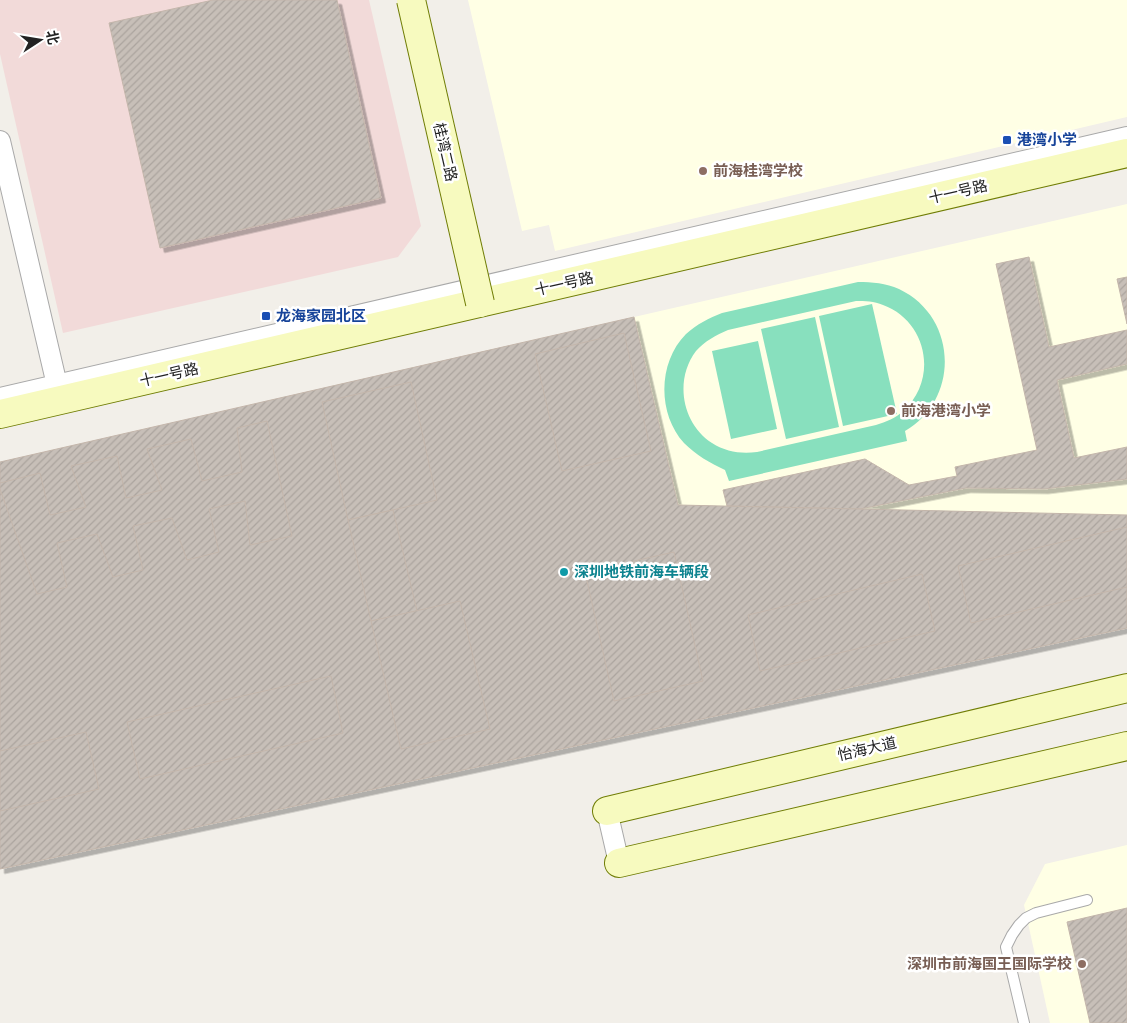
<svg xmlns="http://www.w3.org/2000/svg" width="1127" height="1023" font-family="'PT Sans Narrow','Noto Sans SC',sans-serif">
<style>
.commercial{fill:#f2dad9}
.education{fill:#ffffe5}
.pitch{fill:#88e0be;fill-rule:evenodd}
.building{fill:url(#building-hatch);stroke:#c4b6ab;filter:url(#shadow)}
.lines{fill:none;stroke-linecap:round;stroke-linejoin:round}
.lane-casing{stroke:#a9a9a9;stroke-width:12}
.street-casing{stroke:#a9a9a9;stroke-width:22}
.secondary-casing{stroke:#707d05;stroke-width:30}
.lane{stroke:#fff;stroke-width:10}
.street{stroke:#fff;stroke-width:20}
.secondary{stroke:#f7fabf;stroke-width:28}
.secondary-bridge-casing{stroke:#707d05;stroke-width:30;stroke-linecap:butt}
.secondary-bridge{stroke:#f7fabf;stroke-width:28}
.transit-dot{fill:#1a4fb4;stroke:#fff;stroke-width:2}
.education-dot{fill:#8d6e63;stroke:#fff;stroke-width:2}
.culture-dot{fill:#0f9aa8;stroke:#fff;stroke-width:2}
.labels{text-anchor:middle;stroke-width:5;stroke-linejoin:round;paint-order:stroke}
.transit-label{font-size:15px;font-weight:bold;fill:#164399;stroke:#fff;text-anchor:start}
.street-label{font-size:15px;fill:#222;stroke:#fff}
.education-label{font-size:15px;font-weight:bold;fill:#785e54;stroke:#fff;text-anchor:start}
.culture-label{font-size:15px;font-weight:bold;fill:#0d838f;stroke:#fff;text-anchor:start}
</style>
<defs>
<pattern id="building-hatch" width="6" height="6" patternUnits="userSpaceOnUse" patternTransform="scale(1.25)"><rect width="6" height="6" fill="#c7bfb8"/><path d="M-1 1l2-2M0 6l6-6M5 7l2-2" fill="none" stroke="#aba49e"/></pattern>
<filter id="shadow"><feDropShadow dx="4.5" dy="4.5" stdDeviation="0" flood-color="#0004"/></filter>
</defs>
<rect width="100%" height="100%" fill="#f2efe9"/>
<!-- commercial -->
<path class="commercial" d="M0,0H369L421,226L398,257L63,333L0,54Z"/>
<!-- education -->
<g class="education">
<path d="M468,0H1127V117L555,251L549,225L522,231Z"/>
<path d="M1127,204V515L678,505L634,317Z"/>
<path d="M1127,845V1023H1050L1024,905L1045,864Z"/>
</g>
<!-- pitch -->
<g class="pitch">
<path d="M858,282C872,282 886,283 899,289C958,317 960,399 905,431L907,441L729,481L725,470C710,463 696,455 684,443C657,413 658,362 686,334C697,324 709,318 722,313ZM856,301C865,301 874,301 883,305C927,321 939,379 903,411C896,418 886,422 876,425L757,452C741,454 726,452 712,443C682,424 674,380 696,351C705,341 716,335 728,330Z"/>
<path d="M872,304L897,414L843,426L819,316Z"/>
<path d="M815,317L839,427L786,439L761,329Z"/>
<path d="M758,341L777,429L731,439L712,351Z"/>
</g>
<!-- building -->
<g class="building">
<path d="M213,0H337L381,198L160,248L109,23Z"/>
<path d="M1029,257L1049,347L1127,330V364L1057,380L1074,458L1127,447V479L1044,489L966,488L860,509L727,506L723,490L865,459L909,485L957,476L955,467L1037,450L996,264Z"/>
<path d="M1127,277V324L1117,279Z"/>
<path d="M634,317L678,505L1127,515V628L0,869V462Z"/>
<path d="M624,333L651,451L562,471L535,354Z"/>
<path d="M411,382L437,500L348,520L322,402Z"/>
<path d="M267,421L292,536L250,545L245,501L209,509L219,552L187,560L172,518L133,526L143,570L113,577L97,534L57,543L67,587L37,594L0,489V483L40,473L50,515L86,507L71,466L117,456L126,498L162,490L147,449L191,439L202,481L242,472L237,428Z"/>
<path d="M393,510L417,611L371,621L348,520Z"/>
<path d="M1127,527V587L971,623L958,566Z"/>
<path d="M674,552L703,681L614,701L585,572Z"/>
<path d="M922,574L935,631L760,671L748,615Z"/>
<path d="M460,601L490,729L401,749L371,621Z"/>
<path d="M331,676L343,733L140,779L127,722Z"/>
<path d="M86,732L99,789L0,811V751Z"/>
<path d="M1127,908V1023H1090L1067,922Z"/>
</g>
<g class="lines">
<!-- lane casing -->
<g class="lane-casing">
<path id="lane" d="M1024,1023L1006,947L1012,935L1019,925L1026,918L1036,913L1087,900"/>
</g>
<!-- street casing -->
<g class="street-casing">
<g id="street">
<path d="M0,141L57,385"/>
<path d="M0,398L1127,137"/>
<path d="M607,811L619,863"/>
</g>
</g>
<!-- secondary casing -->
<g class="secondary-casing">
<g id="secondary">
<path d="M0,414L1127,153"/>
<path d="M607,811L1127,688"/>
<path d="M619,863L1127,746"/>
</g>
</g>
<!-- lane -->
<use href="#lane" class="lane"/>
<!-- street -->
<use href="#street" class="street"/>
<!-- secondary -->
<use href="#secondary" class="secondary"/>
<!-- secondary-bridge casing -->
<g class="secondary-bridge-casing">
<path id="secondary-bridge" d="M411,0L480,303"/>
</g>
<!-- secondary-bridge -->
<use href="#secondary-bridge" class="secondary-bridge"/>
</g>
<!-- markers -->
<g class="transit-dot">
<rect x="1002" y="135" width="10" height="10" rx="2.5"/>
<rect x="261" y="311" width="10" height="10" rx="2.5"/>
</g>
<g class="education-dot">
<circle cx="703" cy="171" r="5"/>
<circle cx="891" cy="411" r="5"/>
<circle cx="1082" cy="964" r="5"/>
</g>
<circle class="culture-dot" cx="564" cy="572" r="5"/>
<g class="labels">
<!-- transit labels -->
<g class="transit-label">
<text x="1017" y="145">港湾小学</text>
<text x="276" y="321">龙海家园北区</text>
</g>
<!-- street labels -->
<g class="street-label">
<text transform="translate(445 152) rotate(77)" y="5">桂湾二路</text>
<text transform="translate(958 192) rotate(-13)" y="5">十一号路</text>
<text transform="translate(564 284) rotate(-13)" y="5">十一号路</text>
<text transform="translate(169 375) rotate(-13)" y="5">十一号路</text>
<text transform="translate(867 749) rotate(-13)" y="5">怡海大道</text>
</g>
<!-- education labels -->
<g class="education-label">
<text x="713" y="176">前海桂湾学校</text>
<text x="901" y="416">前海港湾小学</text>
<text x="1072" y="969" text-anchor="end">深圳市前海国王国际学校</text>
</g>
<!-- culture labels -->
<g class="culture-label">
<text x="574" y="577">深圳地铁前海车辆段</text>
</g>
</g>
<!-- north arrow -->
<g transform="translate(40 40) rotate(78)" stroke="#ffffff" stroke-width="4" paint-order="stroke">
<path d="M0-4L9 19L0 12L-9 19Z" fill="#222222"/>
<text y="-8" font-size="14" font-weight="bold" text-anchor="middle" fill="#222222">北</text>
</g>
</svg>
